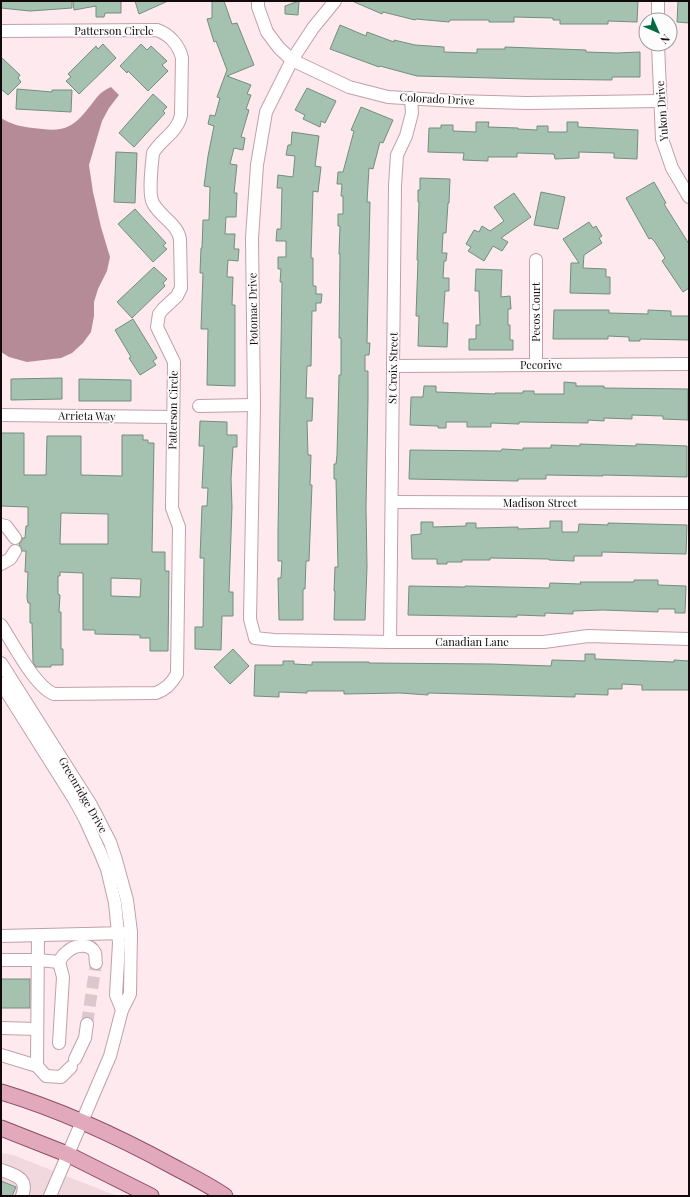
<svg xmlns="http://www.w3.org/2000/svg" width="690" height="1197" font-family="'Playfair Display',serif">
<style>
.built{fill:#f1d7de}
.water{fill:#b68b98}
.building{fill:#a5c2b0;stroke:#728e7e;fill-rule:evenodd}
.lines{fill:none;stroke-linecap:round;stroke-linejoin:round}
.minor-tunnel{stroke:#dbc7cd;stroke-width:12;stroke-dasharray:12 6;stroke-linecap:butt}
.minor-casing{stroke:#c0a0a9;stroke-width:14}
.major-casing{stroke:#8d4c62;stroke-width:17}
.minor{stroke:#fff;stroke-width:12}
.major{stroke:#e2a9bd;stroke-width:15}
.labels{text-anchor:middle;stroke-width:3.5;stroke-linejoin:round;paint-order:stroke}
.street-label{font-size:11px;fill:#13080c;stroke:#fcfcfc}
</style>
<rect width="100%" height="100%" fill="#fee9ef"/>
<!-- built -->
<path class="built" d="M1,1153L13,1155L117,1196H1Z"/>
<!-- water -->
<path class="water" d="M111,87L119,95L109,108L102,121L89,165L93,192L101,227L110,257L107,271L98,289L94,302V316L91,332L83,343L72,353L61,358L27,362L9,357L1,352V118C10,124 22,127 33,128C44,129 59,132 69,126C78,122 85,112 91,105C99,95 99,93 111,87Z"/>
<!-- building -->
<g class="building">
<path d="M1,1H72V8L30,11L1,8Z"/>
<path d="M73,1H121V13H105L104,17H96V6L74,10Z"/>
<path d="M135,1H168L139,14Z"/>
<path d="M212,1H224L232,24L237,23L254,65L227,76L251,85L247,94L251,95L246,109L249,110L241,137L245,138L243,150L234,148L230,164L237,165L234,193H237L236,217H226L225,234H235L234,249H239L238,261L228,260L227,277H233L232,305H235V386L207,385L208,329H201L203,273H200L201,248H202L203,220H209L210,187L204,186L208,156L214,126L208,124L210,115L215,116L220,98L217,97L227,70L216,41L214,42L207,19L212,18Z"/>
<path d="M299,1L298,15L285,14V6Z"/>
<path d="M352,1H638L637,22L608,21V24H560V20H553V18L514,17V22H489V20H450L449,22L416,19L415,20L383,12L382,14Z"/>
<path d="M678,1H689V23L677,22Z"/>
<path d="M340,25L366,36L367,32L394,42V40L415,45L444,47V52L477,53V49H505V47L586,50V52L617,53L640,52V77H612V80L528,79L417,76L380,66L379,67L330,49Z"/>
<path d="M103,44L116,58L79,94L66,81L71,77L68,74L96,46L98,49Z"/>
<path d="M141,44L147,50L151,46L167,61L162,65L168,71L148,91L128,71L127,73L120,66Z"/>
<path d="M1,57L20,75L18,78L21,82L8,95L1,89Z"/>
<path d="M307,88L336,101L325,123L321,121L320,127L303,119L305,115L295,110Z"/>
<path d="M17,89L52,92V90H72L71,112L16,109Z"/>
<path d="M153,94L167,107L163,111L165,113L134,147L119,133Z"/>
<path d="M361,107L393,120L383,143L380,142L373,169L369,168L367,202H370L367,343H370L369,355H365V371H368V399L366,507L367,567L365,620H334L335,591H334L335,567H338L336,479H334V464H336L337,455L339,375H341V338H339L340,254H339L340,226H338V214H343V196H341L342,184H337L338,172H343L354,131L351,130Z"/>
<path d="M476,122H489L488,127L518,128V129L537,130V126H548V132H567V122H578V127L638,130L637,159L614,158V153L579,152V158L555,159L554,154L517,153V157H488V161L463,160L464,153L428,152L429,128H441V125H453V131L476,132Z"/>
<path d="M292,132L319,136L315,166L321,167L318,192L313,191L311,258H313V286H316V294H322L321,303H316V311H312L311,366H307L306,398H313L312,421H307L308,455H311L310,485H312L309,561H306L305,589H303V620H279L278,578H281L282,561H278V533L282,282H280L281,269H278V257H286V241H276L277,229H281L282,188H277L278,175L293,177L295,156L286,155L288,145H291Z"/>
<path d="M116,152L137,153L135,203L114,202Z"/>
<path d="M420,178L450,179L449,203H448L446,233H443L442,253H447L446,261H444L443,278H449V291H445L443,323H448L447,347L418,346L419,316H416L418,260H417L419,202H418V190H420Z"/>
<path d="M654,182L666,203L664,204L689,244V288L683,292L662,261L665,258L655,242L651,238L649,239L626,198Z"/>
<path d="M541,192L565,197L558,229L534,225Z"/>
<path d="M514,193L531,217L501,238L508,242L502,251L493,246L484,261L468,251L471,247L466,244L474,230L479,232L482,226L490,231L504,221L494,207Z"/>
<path d="M135,209L166,243L163,246L167,249L153,262L118,224Z"/>
<path d="M589,222L593,228L596,226L602,236L599,238L602,243L584,255L583,268L606,269V277H610V294L570,293L571,263H579L563,239Z"/>
<path d="M154,267L167,279L163,283L165,286L132,318L117,302Z"/>
<path d="M476,269L502,270L501,297L510,296L511,309H508V325H510V340H513V350H469V339H476V325H480L479,291H475Z"/>
<path d="M554,310H609V313L648,314V310L671,311V316H689V340L640,339V341H629V337L608,336V339H553Z"/>
<path d="M133,319L157,358L153,361L156,365L140,375L129,358L131,357L115,330Z"/>
<path d="M62,378V399L11,400V379Z"/>
<path d="M79,379L131,380V401H79Z"/>
<path d="M564,382L576,383V386H604V388L688,389V420L663,419V416L632,415V419L604,418V421L588,420V423L519,422V424L491,423V427H467V422H446V428H438V426L410,425L411,397H423L424,386H436V392L495,394V393H523V391H534V394H564Z"/>
<path d="M200,421L227,422V435H237V447H233L231,479L232,507L229,592H233V616H222L221,650L195,649V627H203L204,558H200L202,506H207L208,488H202L204,446H199Z"/>
<path d="M1,433H24V475H46L47,436H81V475L122,476V435H143V440H148V443H154L152,552H165V571H169L168,651H150V638H140V635L95,634V630H83V573L60,572V576H58V594L60,595L59,612H61V649H63V665H51V667H36L33,662L32,623H30V603H28L27,598L28,572H25L26,551H22L21,547L19,544L22,541V538H25L26,526H28V507L1,506ZM61,513L108,514V544H60ZM111,578L141,579L140,597L111,596Z"/>
<path d="M580,444L636,446V444L687,446V477L603,475V476L546,475V479H518V481L409,479L410,450L501,451L502,449L523,450V448H551V445L580,446Z"/>
<path d="M550,521H562V532H578L579,524L608,525V523L687,525L686,554L602,552V556H574V561L549,560V559L490,558V560H462V562H447V564H437V559H412L411,535L421,534V522H433V527L466,526V523H476V528L518,527V529L550,528Z"/>
<path d="M634,580H658V585L686,586L685,613H675V609H658V612L603,610L573,611V614L545,613V616L517,615V617L408,615L409,586L465,587V586L549,588L550,583L581,584L580,582H634Z"/>
<path d="M233,649L249,666L230,684L214,667Z"/>
<path d="M585,654H595V659L674,662V660L689,661V690H642V685L622,684V689H608V695L575,694V697L428,693V695L400,693L344,694V691H307V693L279,692V697L254,696L255,665H283V661H294V664L312,665V662H369V663L491,664L551,666L552,660L585,661Z"/>
<rect x="1" y="979" width="29" height="29"/>
<path d="M1,1181L16,1187L12,1196H1Z"/>
</g>
<g class="lines">
<!-- minor-tunnel -->
<path class="minor-tunnel" d="M87,1024L96,963"/>
<!-- minor casing -->
<g class="minor-casing">
<g id="minor">
<path d="M258,1V7L267,32L279,48L292,60L349,87L388,97L455,101L527,103L660,101"/>
<path d="M335,1L313,28L292,60L266,112L257,165L252,238L254,405L250,619L255,638L274,640L390,642H544L588,636L689,639"/>
<path d="M658,20V1"/>
<path d="M1,31L157,30C169,34 179,45 182,58L181,115C178,132 161,139 153,153C152,164 148,194 153,203C160,217 177,223 180,239L181,288L177,296L163,309L159,314L157,327L174,362L172,508L179,527L177,674C171,684 166,689 156,693L54,694C35,687 13,643 1,625"/>
<path d="M658,44L662,139L672,168L689,197"/>
<path d="M536,365V260"/>
<path d="M394,366L689,364"/>
<path d="M199,406L254,405"/>
<path d="M1,415L172,417"/>
<path d="M392,502L689,503"/>
<path d="M1,525L6,526L15,538"/>
<path d="M1,564L10,559L15,551"/>
<path d="M390,642L395,186L397,155L406,136L412,113L411,98"/>
<path d="M1,663L91,805L110,842L116,860L127,900L131,932L130,994L122,1010L110,1056L50,1196"/>
<path d="M1,683L74,799L85,819L100,852L107,869L115,903L119,943L116,995L122,1010"/>
<path d="M1,936L126,933"/>
<path d="M1,960H38L59,962"/>
<path d="M59,962L63,977L59,1043"/>
<path d="M59,962C61,958 64,954 67,952C74,945 90,942 95,953C96,956 95,960 96,963"/>
<path d="M1,1028L37,1029"/>
<path d="M1,1055L37,1066L46,1076L61,1077L71,1067"/>
<path d="M75,1059L85,1038L87,1024"/>
<path d="M37,1066L38,936"/>
<path d="M1,1170C15,1175 29,1178 22,1196"/>
</g>
</g>
<!-- major casing -->
<g class="major-casing">
<g id="major">
<path d="M1,1092C61,1110 119,1137 174,1167C191,1176 209,1185 225,1196"/>
<path d="M1,1128L67,1154L151,1196"/>
</g>
</g>
<!-- minor -->
<use href="#minor" class="minor"/>
<!-- major -->
<use href="#major" class="major"/>
</g>
<g class="labels">
<!-- street labels -->
<g class="street-label">
<text x="114" y="35">Patterson Circle</text>
<text transform="translate(437 99) rotate(3)" y="4">Colorado Drive</text>
<text transform="translate(662 111) rotate(-94)" y="4">Yukon Drive</text>
<text transform="translate(253 309) rotate(-91)" y="4">Potomac Drive</text>
<text transform="translate(536 312) rotate(-90)" y="4">Pecos Court</text>
<text x="541" y="369">Pecorive</text>
<text transform="translate(393 368) rotate(-89)" y="4">St Croix Street</text>
<text transform="translate(173 410) rotate(-89)" y="4">Patterson Circle</text>
<text transform="translate(87 416) rotate(1)" y="4">Arrieta Way</text>
<text x="540" y="507">Madison Street</text>
<text x="472" y="646">Canadian Lane</text>
<text transform="translate(83 795) rotate(60)" y="4">Greenridge Drive</text>
</g>
</g>
<!-- border -->
<rect width="690" height="1197" fill="none" stroke="#13080c" stroke-width="4"/>
<!-- north arrow -->
<g transform="translate(658 32) rotate(135)"><circle r="19" fill="#fcfcfc" stroke="#9f9a9c"/>
<path d="M0-3L7 15L0 10L-7 15Z" fill="#006b42"/>
<text y="-6" font-size="11" font-weight="bold" text-anchor="middle" fill="#13080c">N</text>
</g>
</svg>
